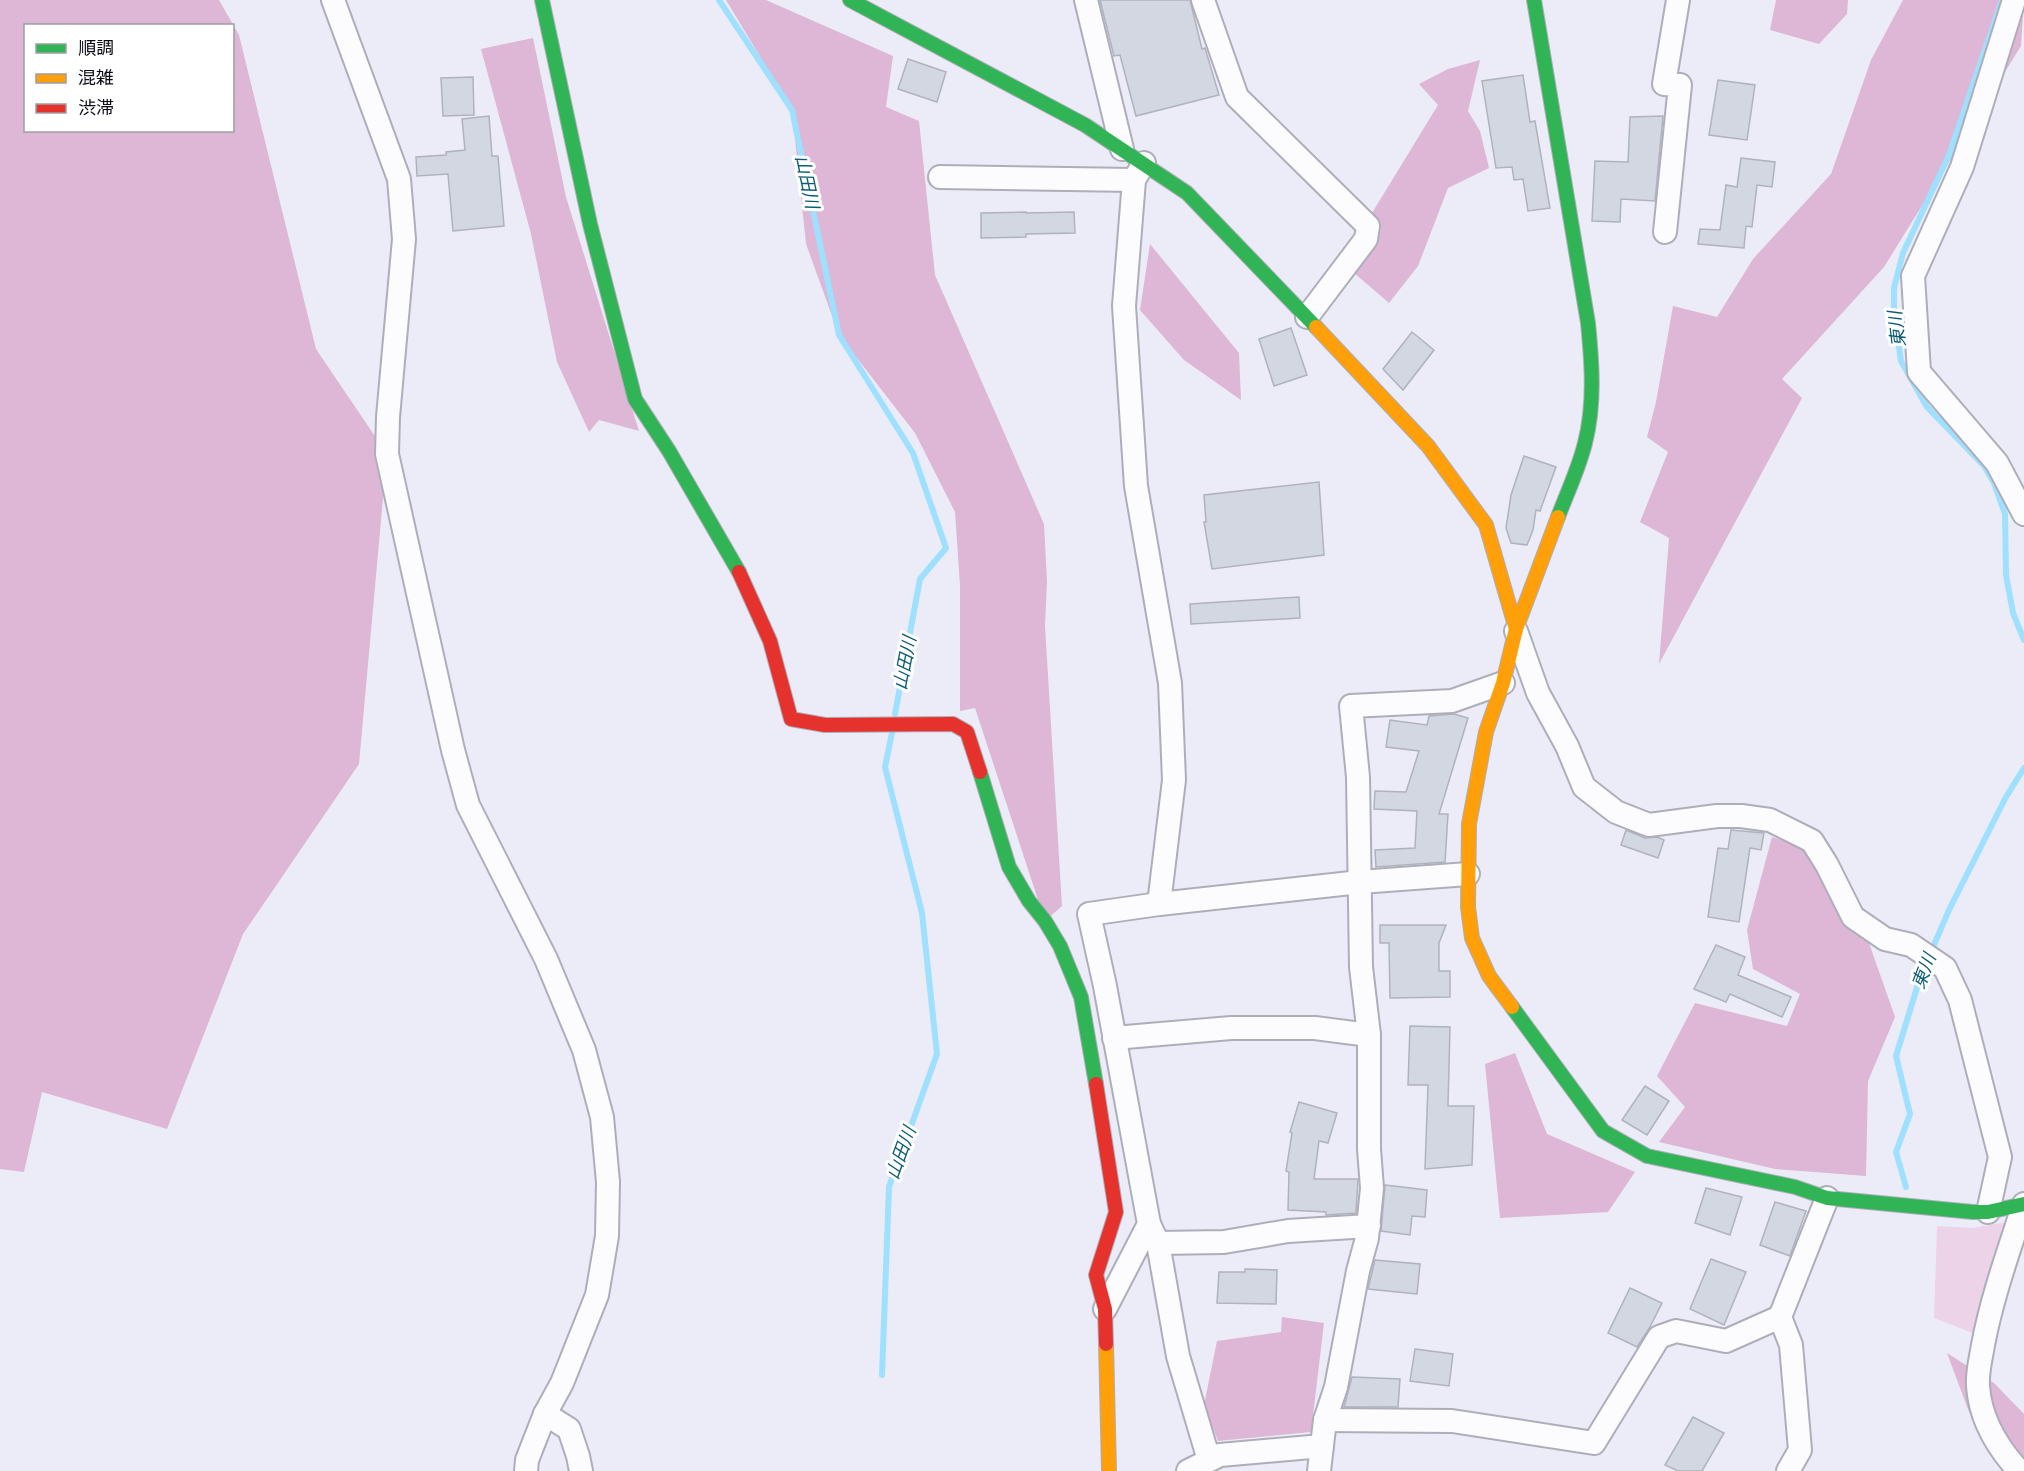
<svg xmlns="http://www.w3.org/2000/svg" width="2024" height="1471" font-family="'Roboto Condensed','Noto Sans JP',sans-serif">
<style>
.green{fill:#edd3e8}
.forest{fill:#ddb7d5;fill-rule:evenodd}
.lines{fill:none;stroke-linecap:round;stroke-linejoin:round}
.stream{stroke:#9ee0fd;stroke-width:6}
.building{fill:#d2d7e1;stroke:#aeb3bd;stroke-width:1.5}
.street-casing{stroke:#aeaeba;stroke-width:26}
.fast-casing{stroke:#aeaeba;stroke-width:16}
.slow-casing{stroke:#aeaeba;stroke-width:16}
.jam-casing{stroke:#aeaeba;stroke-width:16}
.street{stroke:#fcfcfe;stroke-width:22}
.fast{stroke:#30b455;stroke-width:14}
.slow{stroke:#ff9f0a;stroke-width:14}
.jam{stroke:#e5322d;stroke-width:14}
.labels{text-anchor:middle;stroke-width:6;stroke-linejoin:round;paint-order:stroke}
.water-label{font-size:18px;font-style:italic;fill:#0c5c74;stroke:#fff}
</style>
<rect width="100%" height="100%" fill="#ececf8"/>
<!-- green -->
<path class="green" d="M2008,1222L1986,1283L1978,1335L1934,1318L1937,1226L1972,1228Z"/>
<!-- forest -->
<g class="forest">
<path d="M0,0H219L239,35L316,349L387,454L359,764L243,934L167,1129L42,1092L24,1172L0,1169ZM26,26H232V130H26Z"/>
<path d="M726,0H766L893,56L886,107L919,121L935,275L1044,524L1047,581L1045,626L1062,906L1045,921L975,708L960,711V585L955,512L915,433L839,335L806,244L792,110Z"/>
<path d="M1776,0H1848L1847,14L1819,44L1770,30Z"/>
<path d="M1903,0H2024L2021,46L1884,267L1782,379L1802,398L1659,664L1669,538L1640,522L1668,452L1647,437L1656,402L1673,306L1717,317L1753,259L1831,174L1871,60Z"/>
<path d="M533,38L566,197L639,431L599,420L589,432L557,362L531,234L481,49Z"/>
<path d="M1480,60L1468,111L1480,131L1489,168L1448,188L1418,266L1389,303L1353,272L1381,230L1372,213L1438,105L1419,84L1448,69Z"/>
<path d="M1150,244L1239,353L1241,400L1184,360L1140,310Z"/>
<path d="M1772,837L1806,848L1842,923L1869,943L1895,1017L1868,1081L1866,1176L1775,1169L1659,1142L1685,1107L1657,1076L1695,1003L1787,1026L1800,994L1753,969L1747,930Z"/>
<path d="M1515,1053L1547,1134L1635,1172L1608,1212L1500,1218L1485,1064Z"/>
<path d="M1282,1317L1324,1323L1311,1432L1218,1441L1204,1405L1217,1341L1281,1332Z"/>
<path d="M1947,1353L1994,1383L2024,1414V1471H2006L1969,1412Z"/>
</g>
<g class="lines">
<!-- stream -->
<g class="stream">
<path d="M719,0L792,110L839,335L913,453L946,548L920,579L895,714"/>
<path d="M2002,0L1949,155L1903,253L1894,288V310L1901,361L1927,407L1984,466L1994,483L2005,514L2006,575L2013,613L2024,640"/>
<path d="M1931,952L1949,910L2006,797L2024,768"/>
<path d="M1906,1187L1896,1152L1910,1114L1896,1056L1919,981L1927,962"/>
<path d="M882,1375L889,1187L937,1054L922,913L885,767L892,733"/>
</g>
</g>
<!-- building -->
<g class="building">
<path d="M1100,0H1190L1202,49L1205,48L1219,95L1136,116L1120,55L1114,56Z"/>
<path d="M908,59L946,72L937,102L898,89Z"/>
<path d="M1523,75L1530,122L1535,121L1550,208L1528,211L1523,179L1514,180L1512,167L1496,168L1482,81Z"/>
<path d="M473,77L474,115L443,116L441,78Z"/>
<path d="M1718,80L1755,85L1747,140L1709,135Z"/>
<path d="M489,116L492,156H498L504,226L453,231L448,174L417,176L416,157L446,155V152L465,150L462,119Z"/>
<path d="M1663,116L1655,201L1621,199L1620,222L1592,221L1595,161L1628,162L1630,117Z"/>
<path d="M1741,158L1775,162L1772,187L1757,185L1752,227L1746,226L1744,248L1698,244L1700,229L1720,230L1726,185L1737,187Z"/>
<path d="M1026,212V213L1074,212L1075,233L1026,234V237L981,238V213Z"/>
<path d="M1291,328L1307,375L1274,386L1259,339Z"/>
<path d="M1412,332L1434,350L1403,390L1383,369Z"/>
<path d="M1524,456L1556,467L1540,511L1536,510L1533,530L1527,545L1511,543L1506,528L1511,495Z"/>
<path d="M1319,482L1324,555L1212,569L1204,522H1206L1204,495Z"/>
<path d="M1299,597L1300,618L1191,624L1190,604Z"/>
<path d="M1454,714L1468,718L1439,814H1448L1445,862L1376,867L1375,850L1415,848L1417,811L1374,809L1375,791L1406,792L1419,751L1386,747L1390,720L1427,725L1429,716Z"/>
<path d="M1626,830L1645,838L1657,837L1664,840L1658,858L1621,845Z"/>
<path d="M1731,830L1764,833L1761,850L1750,848L1739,922L1708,917L1718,848L1728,849Z"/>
<path d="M1380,925H1446L1439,943V971H1450V997L1390,998L1389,943H1380Z"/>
<path d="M1716,945L1745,957L1738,975L1791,997L1782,1017L1730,994L1726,1002L1694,989Z"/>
<path d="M1410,1026L1450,1027L1448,1106H1474L1472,1165L1425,1169L1428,1085H1408Z"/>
<path d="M1645,1086L1669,1101L1647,1135L1622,1120Z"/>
<path d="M1299,1102L1337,1113L1328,1143L1319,1141L1314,1179H1358L1356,1213L1326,1215V1212L1288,1210L1289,1172L1286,1171L1292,1133L1290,1132Z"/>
<path d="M1385,1185L1427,1190L1425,1217L1412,1216L1410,1235L1381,1231Z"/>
<path d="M1706,1188L1742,1197L1730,1235L1695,1223Z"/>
<path d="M1775,1202L1806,1211L1790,1256L1760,1245Z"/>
<path d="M1711,1259L1746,1272L1724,1325L1690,1309Z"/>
<path d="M1375,1260L1420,1264L1417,1294L1368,1289Z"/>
<path d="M1245,1269L1277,1270L1276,1304L1217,1303L1219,1272H1245Z"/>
<path d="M1630,1288L1662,1303L1650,1327L1637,1347L1608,1333Z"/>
<path d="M1415,1349L1453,1354L1449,1386L1410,1381Z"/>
<path d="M1352,1377L1400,1379L1398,1407H1344Z"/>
<path d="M1693,1417L1724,1433L1702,1471H1678L1665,1465Z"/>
</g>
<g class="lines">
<!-- street casing -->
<g class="street-casing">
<g id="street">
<path d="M333,0L399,179L404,239L388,417L387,454L453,750L468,805L546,959L584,1050L602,1117L608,1182L607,1236L597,1295L562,1383L545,1414L527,1460L526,1471"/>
<path d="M1086,0L1122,149"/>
<path d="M1203,0L1237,97L1368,226L1366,239L1307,317"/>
<path d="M2014,0L1962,167L1913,276L1919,372L1997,463L2024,514"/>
<path d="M940,177L1134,180"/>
<path d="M1665,232L1680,85L1664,84L1678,0"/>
<path d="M1516,631L1538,693L1567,746L1584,787L1616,812L1649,825L1717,816H1741L1770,820L1812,841L1827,865L1853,917L1885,939L1911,945L1945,968L1960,1000L2000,1157L1988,1212"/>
<path d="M1159,904L1360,882L1468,874"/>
<path d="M1114,1038L1231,1028H1315L1369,1035"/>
<path d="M1149,1224L1158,1243L1224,1242L1288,1231L1369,1226"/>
<path d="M1158,1243L1178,1356L1209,1460"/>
<path d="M1105,1309L1149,1224L1105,986L1089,914L1159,904L1174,780L1170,683L1136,486L1124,306L1134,180L1144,163"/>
<path d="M545,1414L569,1429L578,1456L581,1471"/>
<path d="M1325,1420L1452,1421L1594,1443L1659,1337L1676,1331L1726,1341L1780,1317"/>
<path d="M1188,1471L1220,1455L1322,1446"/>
<path d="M1319,1471L1325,1420L1336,1387L1358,1271L1367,1238L1372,1188L1369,1149V1035L1361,967L1358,777L1351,706L1452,701L1503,683"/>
<path d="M1788,1471L1800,1450L1791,1345L1780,1317L1827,1198"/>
<path d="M2019,1471C1998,1448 1980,1418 1978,1386C1977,1372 1981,1358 1983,1345C1992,1297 2009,1250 2024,1204"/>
</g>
</g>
<!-- fast casing -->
<g class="fast-casing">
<g id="fast">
<path d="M542,0L590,224L635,399L669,451L739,572"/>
<path d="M850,0L1085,125L1187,193L1316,327"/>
<path d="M1534,0L1588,323C1592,363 1595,404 1585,443C1579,468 1567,493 1558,517"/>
<path d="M980,772L1009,867L1029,901L1045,921L1060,946L1081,997L1096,1084"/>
<path d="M1512,1007L1603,1131L1647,1156L1795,1187L1827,1198L1973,1212H1988L2024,1204"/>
</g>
</g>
<!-- slow casing -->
<g class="slow-casing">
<g id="slow">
<path d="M1316,327L1428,446L1486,525L1516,629"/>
<path d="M1512,1007L1489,976L1472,938L1468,907L1469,824L1486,732L1503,683L1516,629L1558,517"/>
<path d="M1106,1344L1109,1471"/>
</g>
</g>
<!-- jam casing -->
<g class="jam-casing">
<g id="jam">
<path d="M739,572L770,641L791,719L825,725L953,724L967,732L980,772"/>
<path d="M1096,1084L1116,1212L1096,1275L1105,1309L1106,1344"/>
</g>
</g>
<!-- street -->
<use href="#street" class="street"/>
<!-- fast -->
<use href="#fast" class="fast"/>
<!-- slow -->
<use href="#slow" class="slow"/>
<!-- jam -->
<use href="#jam" class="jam"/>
</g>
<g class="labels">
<!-- water labels -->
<g class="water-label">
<text transform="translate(807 182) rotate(78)" y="6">山田川</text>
<text transform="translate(1897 329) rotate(-97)" y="6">東川</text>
<text transform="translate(905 663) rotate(-79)" y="6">山田川</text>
<text transform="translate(1924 971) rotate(-69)" y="6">東川</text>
<text transform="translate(901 1153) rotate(-70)" y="6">山田川</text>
</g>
</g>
<!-- legend -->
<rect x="24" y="24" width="210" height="108" fill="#ffffff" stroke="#9e9ea2" stroke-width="1.5"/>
<rect x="36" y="44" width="30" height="9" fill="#30b455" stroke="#9e9ea2" stroke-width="1.5"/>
<text x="78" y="54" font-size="18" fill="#0c0c17">順調</text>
<rect x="36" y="74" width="30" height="9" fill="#ff9f0a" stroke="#9e9ea2" stroke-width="1.5"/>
<text x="78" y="84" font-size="18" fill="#0c0c17">混雑</text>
<rect x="36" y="104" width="30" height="9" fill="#e5322d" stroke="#9e9ea2" stroke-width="1.5"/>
<text x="78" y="114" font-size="18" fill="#0c0c17">渋滞</text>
</svg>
